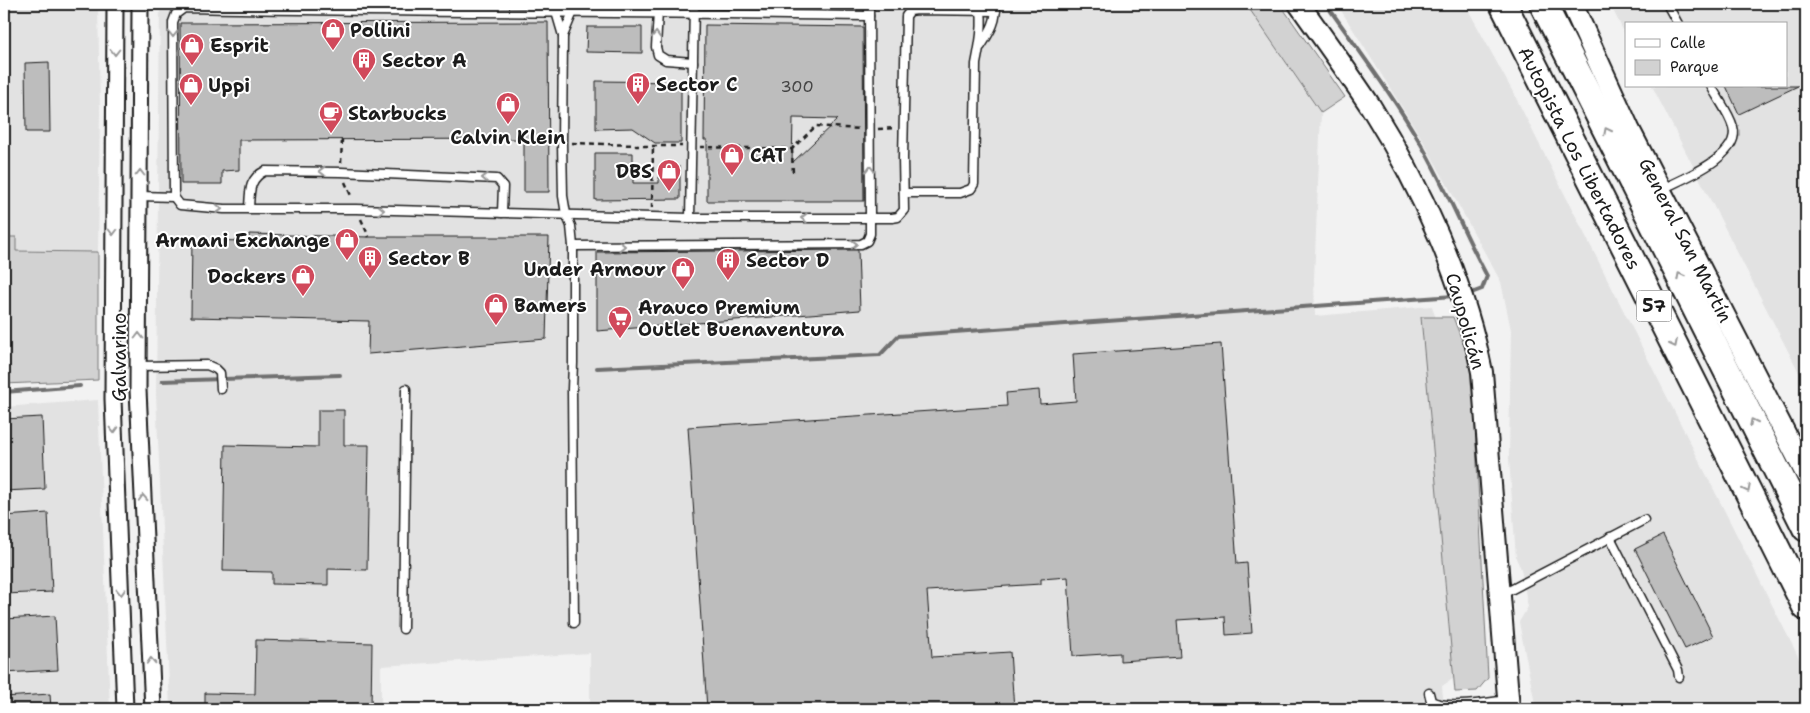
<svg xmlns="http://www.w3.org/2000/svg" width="1810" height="713" font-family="'Shantell Sans',sans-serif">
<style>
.built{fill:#e2e2e2}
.green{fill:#d2d2d2;stroke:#777}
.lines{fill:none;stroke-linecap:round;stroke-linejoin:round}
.stream{stroke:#707070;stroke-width:4}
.building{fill:#bdbdbd;stroke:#1c1c1c;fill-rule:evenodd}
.lane-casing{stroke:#1c1c1c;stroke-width:11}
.street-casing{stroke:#1c1c1c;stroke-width:19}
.secondary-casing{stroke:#1c1c1c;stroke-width:24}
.highway-casing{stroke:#1c1c1c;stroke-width:30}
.path{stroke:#1c1c1c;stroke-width:2.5;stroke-dasharray:5 4;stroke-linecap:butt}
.lane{stroke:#fff;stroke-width:8}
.street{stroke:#fff;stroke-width:15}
.secondary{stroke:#fff;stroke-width:20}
.highway{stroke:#fff;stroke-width:26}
.oneway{stroke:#999}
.labels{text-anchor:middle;stroke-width:4;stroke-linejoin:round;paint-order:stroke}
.number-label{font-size:16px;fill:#444}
.shield{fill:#fff;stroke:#606060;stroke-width:1}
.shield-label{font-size:18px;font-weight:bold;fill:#1c1c1c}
.poi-label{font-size:19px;font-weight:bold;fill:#1c1c1c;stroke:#fff;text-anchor:start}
.street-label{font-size:19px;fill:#1c1c1c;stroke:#fff}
</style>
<rect width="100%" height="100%" fill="#f2f2f2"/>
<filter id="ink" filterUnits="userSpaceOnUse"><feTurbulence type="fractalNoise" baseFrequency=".02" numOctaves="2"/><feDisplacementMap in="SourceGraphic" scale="10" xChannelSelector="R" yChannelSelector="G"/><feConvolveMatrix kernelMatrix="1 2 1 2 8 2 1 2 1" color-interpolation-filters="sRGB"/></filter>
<g filter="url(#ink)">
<!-- built -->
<g class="built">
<path d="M4,4H98L100,110L98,252L16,251V237H4Z"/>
<path d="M160,4H1246L1321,113L1314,279L1315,316L1432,306L1450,364L1476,664L1442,686L1444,709H590V653L381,666V709H170L156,394Z"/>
<path d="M1337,4H1465L1515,96L1806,672V709H1536L1519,622L1528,607L1521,569L1516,558L1509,458L1511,330L1501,282L1422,139Z"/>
<path d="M1610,4H1806V386L1652,86H1786V24H1626V36Z"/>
<path d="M98,400L110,709H4V407Z"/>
</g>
<!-- green -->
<g class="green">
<path d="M1246,4H1280L1345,97L1321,113Z"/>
<path d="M4,237H16V251L98,252V380L4,384Z"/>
<path d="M1421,317H1453L1472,367L1488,678L1477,691L1455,692Z"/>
</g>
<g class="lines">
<!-- stream -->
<g class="stream">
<path d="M1326,4C1359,51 1394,97 1422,146C1446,188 1464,233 1487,276L1482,289L1466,295"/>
<path d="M597,368L880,355L898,336L1454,296"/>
<path d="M162,381L340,375"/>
<path d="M4,392L80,386"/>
</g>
</g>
<!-- building -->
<g class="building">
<path d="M548,22L549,192H524V139L239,140V170L222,171V184H181L180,23Z"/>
<path d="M705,25L863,27L864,201H707V140H704ZM793,118L838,119L792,163Z"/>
<path d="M587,27H642V53L586,52Z"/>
<path d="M49,62L50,132H26L25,63Z"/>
<path d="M596,81L681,82V143H655L633,128L596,129Z"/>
<path d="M1726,86H1798L1739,114Z"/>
<path d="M595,153H633V183H659V167H680V199L595,200Z"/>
<path d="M249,234L369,237H549L546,339L368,354L369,321L191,317L192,240L249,241Z"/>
<path d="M858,250L860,310L597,331V252Z"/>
<path d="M1221,344L1237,564L1247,563L1252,633L1226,635L1225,617L1177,620L1180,657L1120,661V653L1073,656L1068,577L1041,579V584L927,591L932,657L1010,652L1014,709H707L688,427L1007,406L1006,393L1039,390L1040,404L1076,401L1073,354Z"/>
<path d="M318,410H344V445H369L367,570L328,569V585L272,584V572L223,571L225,445L318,447Z"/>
<path d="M42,417L45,489L4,491V419Z"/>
<path d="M48,513L52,592L4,594V516Z"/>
<path d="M1663,535L1713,636L1685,649L1635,549Z"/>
<path d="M55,616L58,670L4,673V619Z"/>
<path d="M256,640L372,643L371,709H205V693L255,694Z"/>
<path d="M50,694L51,709H4V697Z"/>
</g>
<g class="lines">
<!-- lane casing -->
<g class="lane-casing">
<g id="lane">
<path d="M556,4V12L563,36L562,143L563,196L566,214L571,226L573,246V363L572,389L574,623"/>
<path d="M1667,4L1678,24"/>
<path d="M658,12L656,47L658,55L666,60L693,62"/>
<path d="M869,16C640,12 412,13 184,8L176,14L173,22L174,197L180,205L224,209H356L690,218H892L898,217L904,210L903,158L906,16L910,11L917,10L996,11"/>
<path d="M563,36L573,12V4"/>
<path d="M981,46C990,32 998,20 995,4"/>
<path d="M1662,189C1682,179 1742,156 1733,127C1729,113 1718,99 1711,86"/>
<path d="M904,193H960L971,189L974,184L976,64C980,44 984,24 980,4"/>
<path d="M140,196L174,197"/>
<path d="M249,209C250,193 248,179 265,171L341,172L497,179L503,186L502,213"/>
<path d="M690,218L694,4"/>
<path d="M573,246L861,244L867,241L870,234V218L869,4"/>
<path d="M138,366L207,365L216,369L220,373L221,389"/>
<path d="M1610,537L1678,670L1679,677"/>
<path d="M1501,595L1644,520"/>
<path d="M403,629L406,389"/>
<path d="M1429,693L1431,701C1446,710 1489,702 1507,700"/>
</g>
</g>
<!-- street casing -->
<g class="street-casing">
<g id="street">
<path d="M115,4L113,399L125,709"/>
<path d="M140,4L138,390L153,709"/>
</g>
</g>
<!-- secondary casing -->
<g class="secondary-casing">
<g id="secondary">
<path d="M1299,4C1323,38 1348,72 1371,107C1420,185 1464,281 1482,372L1509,709"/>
<path d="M1572,4L1629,129L1806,474"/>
</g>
</g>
<!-- highway casing -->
<g class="highway-casing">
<g id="highway">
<path d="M1503,4L1806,607"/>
<path d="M1543,4L1806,528"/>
</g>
</g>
<!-- path -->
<g class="path">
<path d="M878,129L895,128"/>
<path d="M572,143L636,145V146H682"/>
<path d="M700,147L792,149L816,126L860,129"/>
<path d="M792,149L793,175"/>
<path d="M341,163L342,139"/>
<path d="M345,182L352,198"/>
<path d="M652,208L653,146"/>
<path d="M361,219L369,237"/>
</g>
<!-- lane -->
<use href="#lane" class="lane"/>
<!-- street -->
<use href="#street" class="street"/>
<!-- secondary -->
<use href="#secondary" class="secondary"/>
<!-- highway -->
<use href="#highway" class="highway"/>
</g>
<!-- one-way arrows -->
<defs><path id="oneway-chevron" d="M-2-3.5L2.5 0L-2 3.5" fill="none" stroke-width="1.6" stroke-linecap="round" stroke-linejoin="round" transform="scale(1.25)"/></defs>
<g class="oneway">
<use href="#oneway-chevron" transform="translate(173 34) rotate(90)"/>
<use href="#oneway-chevron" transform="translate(656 35) rotate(-87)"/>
<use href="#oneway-chevron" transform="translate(115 52) rotate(90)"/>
<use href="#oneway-chevron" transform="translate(1607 131) rotate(-117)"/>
<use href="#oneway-chevron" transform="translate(870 169) rotate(-90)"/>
<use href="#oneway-chevron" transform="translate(322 171) rotate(-180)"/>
<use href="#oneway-chevron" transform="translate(140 173) rotate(-90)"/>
<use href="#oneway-chevron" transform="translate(485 178) rotate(-178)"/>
<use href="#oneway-chevron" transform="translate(219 209) rotate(3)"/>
<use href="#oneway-chevron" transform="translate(381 210) rotate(1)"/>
<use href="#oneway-chevron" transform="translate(804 218) rotate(180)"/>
<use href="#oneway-chevron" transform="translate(113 232) rotate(90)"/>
<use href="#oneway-chevron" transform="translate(854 244) rotate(-2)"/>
<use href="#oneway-chevron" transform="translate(622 246)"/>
<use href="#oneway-chevron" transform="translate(1680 276) rotate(-117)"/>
<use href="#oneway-chevron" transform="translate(139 336) rotate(-90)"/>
<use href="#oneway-chevron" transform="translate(1674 344) rotate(63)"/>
<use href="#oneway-chevron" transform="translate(1753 422) rotate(-117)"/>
<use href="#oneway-chevron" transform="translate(114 430) rotate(88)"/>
<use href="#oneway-chevron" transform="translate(1747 489) rotate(63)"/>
<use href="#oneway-chevron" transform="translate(143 498) rotate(-93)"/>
<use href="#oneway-chevron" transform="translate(121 592) rotate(88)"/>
<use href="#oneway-chevron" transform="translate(151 661) rotate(-93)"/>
</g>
</g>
<!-- icons -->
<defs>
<g id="shop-pin" transform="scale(1.25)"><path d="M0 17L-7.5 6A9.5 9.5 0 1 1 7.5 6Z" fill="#d1495b" stroke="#fff"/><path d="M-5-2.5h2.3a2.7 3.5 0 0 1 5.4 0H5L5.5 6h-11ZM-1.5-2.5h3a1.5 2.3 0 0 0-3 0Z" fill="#fff"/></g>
<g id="building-pin" transform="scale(1.25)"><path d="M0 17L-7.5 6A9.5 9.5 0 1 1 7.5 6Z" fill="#d1495b" stroke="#fff"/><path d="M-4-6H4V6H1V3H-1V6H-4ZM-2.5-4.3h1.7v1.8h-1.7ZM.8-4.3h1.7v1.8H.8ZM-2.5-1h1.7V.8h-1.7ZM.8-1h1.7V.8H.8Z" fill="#fff"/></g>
<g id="cafe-pin" transform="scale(1.25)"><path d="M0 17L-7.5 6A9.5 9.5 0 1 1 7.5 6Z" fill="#d1495b" stroke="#fff"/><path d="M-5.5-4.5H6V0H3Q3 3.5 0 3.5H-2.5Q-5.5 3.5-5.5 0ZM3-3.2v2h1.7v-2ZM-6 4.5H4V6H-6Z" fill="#fff"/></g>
<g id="supermarket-pin" transform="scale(1.25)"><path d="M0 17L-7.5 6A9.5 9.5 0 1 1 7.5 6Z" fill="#d1495b" stroke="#fff"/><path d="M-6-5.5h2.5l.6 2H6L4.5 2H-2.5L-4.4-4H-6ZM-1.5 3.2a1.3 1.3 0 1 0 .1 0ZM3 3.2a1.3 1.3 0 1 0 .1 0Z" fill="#fff"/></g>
</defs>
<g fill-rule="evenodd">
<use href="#shop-pin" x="333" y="30"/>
<use href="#shop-pin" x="192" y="45"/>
<use href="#building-pin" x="364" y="60"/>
<use href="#building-pin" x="638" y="84"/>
<use href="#shop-pin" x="191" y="85"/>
<use href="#shop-pin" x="508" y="104"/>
<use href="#cafe-pin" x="331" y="113"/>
<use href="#shop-pin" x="732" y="155"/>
<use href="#shop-pin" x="669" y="171"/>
<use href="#shop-pin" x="347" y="240"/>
<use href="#building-pin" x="370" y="258"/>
<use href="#building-pin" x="728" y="260"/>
<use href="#shop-pin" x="683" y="269"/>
<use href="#shop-pin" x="303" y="276"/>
<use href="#shop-pin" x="496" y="305"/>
<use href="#supermarket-pin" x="620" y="318"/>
</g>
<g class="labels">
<!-- number labels -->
<g class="number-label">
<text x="797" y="92">300</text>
</g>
<!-- shield labels -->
<rect class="shield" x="1636.5" y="290.5" width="35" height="31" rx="4"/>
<g class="shield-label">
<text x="1654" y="312">57</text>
</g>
<!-- poi labels -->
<g class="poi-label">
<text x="350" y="37">Pollini</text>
<text x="210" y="52">Esprit</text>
<text x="382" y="67">Sector A</text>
<text x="656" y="91">Sector C</text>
<text x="208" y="92">Uppi</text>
<text x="348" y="120">Starbucks</text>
<text x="508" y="144" text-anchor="middle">Calvin Klein</text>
<text x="750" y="162">CAT</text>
<text x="652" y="178" text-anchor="end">DBS</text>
<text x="330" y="247" text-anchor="end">Armani Exchange</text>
<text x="388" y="265">Sector B</text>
<text x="746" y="267">Sector D</text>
<text x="666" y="276" text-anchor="end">Under Armour</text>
<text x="286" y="283" text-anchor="end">Dockers</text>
<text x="514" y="312">Bamers</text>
<text x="638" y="314">Arauco Premium<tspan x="638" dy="22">Outlet Buenaventura</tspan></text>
</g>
<!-- street labels -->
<g class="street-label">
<text transform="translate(1580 158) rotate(63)" y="7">Autopista Los Libertadores</text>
<text transform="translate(1686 240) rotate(63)" y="7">General San Martín</text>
<text transform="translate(1466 321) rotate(74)" y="7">Caupolicán</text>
<text transform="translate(119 357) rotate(-90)" y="7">Galvarino</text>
</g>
</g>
<!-- margin -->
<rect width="1810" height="713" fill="none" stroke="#fff" stroke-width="20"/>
<rect x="10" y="10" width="1790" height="693" fill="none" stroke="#1c1c1c" stroke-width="2" filter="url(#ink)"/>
<!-- legend -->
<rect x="1625" y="22" width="162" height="65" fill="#ffffff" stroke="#a4a4a4"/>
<rect x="1635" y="39" width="25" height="8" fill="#ffffff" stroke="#a4a4a4"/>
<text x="1670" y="48" font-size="15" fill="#1c1c1c">Calle</text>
<rect x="1635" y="60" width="25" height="15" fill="#d2d2d2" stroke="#a4a4a4"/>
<text x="1670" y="72" font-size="15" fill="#1c1c1c">Parque</text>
</svg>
